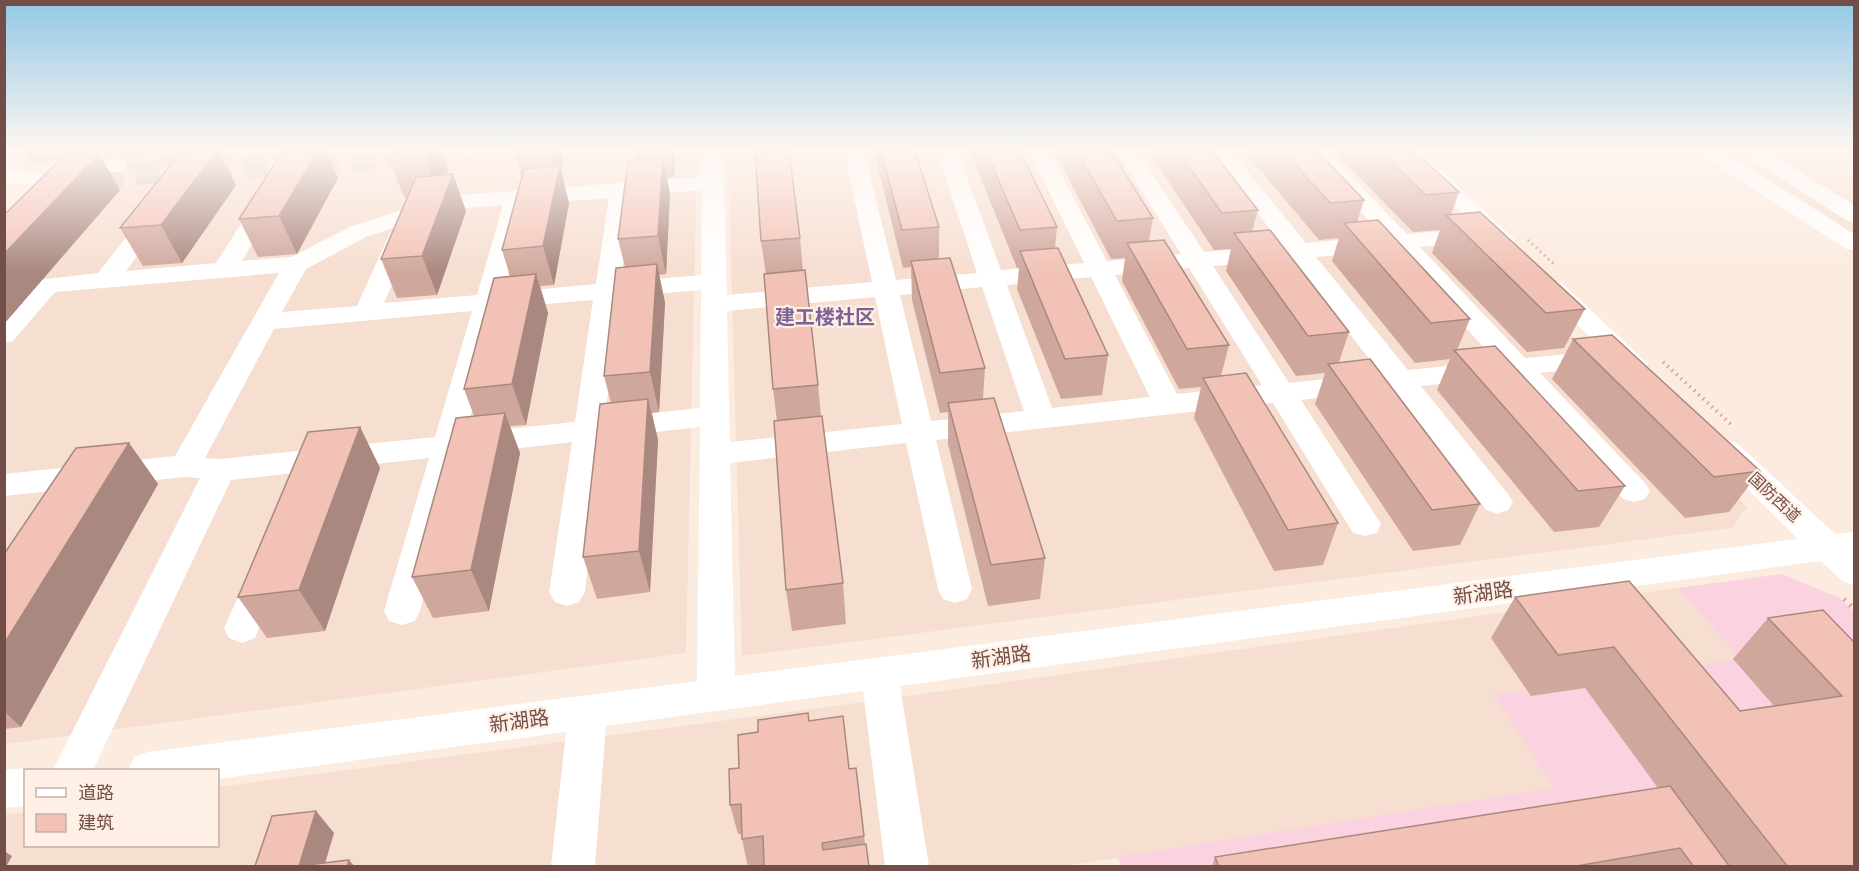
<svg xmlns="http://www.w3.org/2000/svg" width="1859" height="871" font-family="Rubik,'Noto Sans SC',sans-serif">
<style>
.residential{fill:#f6ded0}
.commercial{fill:#fdd6d2}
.medical{fill:#fbd2df}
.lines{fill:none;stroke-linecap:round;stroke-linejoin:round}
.minor-tunnel{stroke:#dac4b9;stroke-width:24;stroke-dasharray:24 12;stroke-linecap:butt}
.path-far2{stroke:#d7a59a;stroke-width:3;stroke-dasharray:1.5 4;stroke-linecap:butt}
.path-far1{stroke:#d7a59a;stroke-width:4;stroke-dasharray:1.5 4.5;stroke-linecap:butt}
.path{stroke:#d7a59a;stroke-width:4.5;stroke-dasharray:2 6;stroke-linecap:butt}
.minor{fill:#fff;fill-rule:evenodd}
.wall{fill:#d0a79d}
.shaded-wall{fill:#a9887f}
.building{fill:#f2c2b6;stroke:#a9887f;stroke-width:1.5}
.labels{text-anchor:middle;stroke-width:4.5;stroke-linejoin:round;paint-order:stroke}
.street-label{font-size:16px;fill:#734d47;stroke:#fff0e5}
.quarter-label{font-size:20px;font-weight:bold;fill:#7a6297;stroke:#fff0e5}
.near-street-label{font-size:20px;fill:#734d47;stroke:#fff0e5}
</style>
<rect width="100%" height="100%" fill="#fcebdf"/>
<!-- residential -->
<g class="residential">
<path d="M772,151H1380L1747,507L1732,528L742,656L728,154Z"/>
<path d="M1699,151H1854V254Z"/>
<path d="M697,157L686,653L5,744L4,255L51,204Z"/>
<path d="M1678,588L1740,659L1560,790L1064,866H5L4,815L25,812L26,846H218V787L864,702Z"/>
</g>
<!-- commercial -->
<path class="commercial" d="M36,151H772L51,204L92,160L22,165Z"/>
<!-- medical -->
<path class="medical" d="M1782,574L1840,598L1854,612V866H1121L1118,857L1554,788L1494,695L1740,659L1678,588Z"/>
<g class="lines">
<!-- minor-tunnel -->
<path class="minor-tunnel" d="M218,151L125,157L109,175L469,151"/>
<!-- path-far2 -->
<path class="path-far2" d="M1528,240L1555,265"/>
<!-- path-far1 -->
<path class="path-far1" d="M1663,362L1733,426"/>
<!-- path -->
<path class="path" d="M1844,599L1854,609"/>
<!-- minor -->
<g class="minor">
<path d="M703,151H723L727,295L872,282L844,151L864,152L896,280L977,273L937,151H957L1001,270L1084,263L1029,151H1049L1107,261L1181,254L1117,151H1137L1204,252L1282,245L1210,151H1231L1306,243L1383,236L1306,151H1327L1407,234L1477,228L1399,151H1421L1515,240L1511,245C1500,248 1495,245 1486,237L1476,242L1420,247L1525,358L1604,351L1544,293L1540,288L1544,283L1553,280L1562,283L1648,364L1644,370C1629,374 1623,369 1613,359L1610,364L1600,366L1540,373L1645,483L1650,491L1645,499L1634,502L1623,499L1511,376L1421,386L1508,494L1513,502L1508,510L1497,514L1486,510L1393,389L1301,400L1381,524L1377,533L1365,536L1353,533L1273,403L936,440L972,589L967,599L955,603L943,599L938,589L906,443L730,463L735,676L1798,539L1715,457L1711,450L1715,443L1726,440L1737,443L1835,534L1854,532V585L1842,581L1821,561L900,686L929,866H885L863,691L606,726L595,866H551L566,732L218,779V770H128L134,757L148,752L697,681L700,427L603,438L585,592L579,602L567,606L555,602L549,592L572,442L460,455L420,611L415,621L402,625L389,621L384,611L429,458L231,480L93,770H53L200,478L185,477L4,496V474L175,456L279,273L55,292L13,341L4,343V318L38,280L98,273L147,211L155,209L163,211L166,216L126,271L216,263L260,194L268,192L276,194L279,199L242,261L291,257L350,227L444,196L702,177ZM702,190L701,275L621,282L631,196ZM609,198L596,284L503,293L526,204ZM503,205L477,295L384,303L414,233L410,228L402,226L394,228L390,233L357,306L282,312L306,269L366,237L447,210ZM1395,250L1496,361L1408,370L1316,257ZM1292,259L1380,373L1289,383L1213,266ZM1189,268L1262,385L1177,394L1115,275ZM1091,277L1150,397L1052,408L1007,285ZM982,287L1024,411L931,421L900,295ZM701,290L700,408L605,418L619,297ZM875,297L902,424L730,442L727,311ZM593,300L575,422L466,433L499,308ZM472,311L435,437L220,459L205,458L274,329Z"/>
<path d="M1699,151H1723L1854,234V251L1846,249L1702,155Z"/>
<path d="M1742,151H1766L1854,205V222L1846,220L1745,155Z"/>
<path d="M116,160L124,161L127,166L124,171L65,176L57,175L54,170L57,165L65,164Z"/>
<path d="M4,169L49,174L59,189L52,205L12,245L4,247V226L34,198L37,189L34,185L4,182Z"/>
<path d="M264,562L276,566L281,575L255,638L242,643L229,638L224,628L252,566Z"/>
<path d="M26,768L33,770H26V806L4,808V770Z"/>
</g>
</g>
<!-- wall -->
<g class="wall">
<path d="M22,151H185L100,157L120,190L4,324V215L59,160L29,162Z"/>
<path d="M441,151L448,170L447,175L466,211L437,295L397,298L381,259L408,197H404L390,161Z"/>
<path d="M514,151H561L563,161L561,171L569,203L554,285L540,286L548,313L526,425L510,426L520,453L489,611L433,618L412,577L474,416L464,389L510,276L502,250L522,179Z"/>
<path d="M634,151H674L675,154L674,177L667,178L670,194L666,274L659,275L665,303L659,412L652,413L658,440L650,592L597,599L583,557L611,403L604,376L625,267L618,239L636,160Z"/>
<path d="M874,151H915L939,227V259L985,368L983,399L1045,558L1040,599L988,606L948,444V412L940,413L912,300L911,267L903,268Z"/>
<path d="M970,151H1020L1057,227L1055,248L1108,355L1102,395L1061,399L1017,289L1019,268H1017Z"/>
<path d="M1054,151H1111L1153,218L1149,241L1229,345L1221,376L1338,523L1323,565L1274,571L1194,418L1201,387L1179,389L1122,281L1125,258L1111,259Z"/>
<path d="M1148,151H1212L1258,210L1252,231L1349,332L1339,362L1480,504L1460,545L1413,551L1315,404L1325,373L1296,376L1226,271L1231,249L1214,250Z"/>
<path d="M1244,151H1317L1364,200L1357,222L1470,319L1457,350L1625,486L1599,527L1554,532L1437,390L1450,359L1415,363L1332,261L1339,238L1319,240Z"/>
<path d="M1334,151H1414L1459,192L1451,215L1585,309L1564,348L1527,352L1432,253L1440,230L1413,232Z"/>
<path d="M338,178L297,254L258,257L239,219Z"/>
<path d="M236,185L182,263L143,266L120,228Z"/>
<path d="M800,238L803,271L818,385L821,416L843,583L846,624L792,631L786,590L777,421L773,389L766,274L761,241Z"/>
<path d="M1573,339L1760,471L1729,512L1685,518L1552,379Z"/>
<path d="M360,427L380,468L325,631L267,638L238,597Z"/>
<path d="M129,443L158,484L21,727L4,729V554Z"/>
<path d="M1515,597L1740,711L1774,706L1733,659L1768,618L1854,642V867H1212L1215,857L1658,788L1585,688L1531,696L1491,638Z"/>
<path d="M810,721L849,769L856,768L865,844L869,867H748L742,839L741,834H738L730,805L739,768L758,732Z"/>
</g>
<!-- shaded-wall -->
<g class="shaded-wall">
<path d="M217,151H219L236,185L182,263L161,225Z"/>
<path d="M318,151H327L338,178L297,254L279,216Z"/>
<path d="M429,151H441L448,170L439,195L426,159Z"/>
<path d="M549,151H561L563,161L561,171L569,203L554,285L543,246L557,180Z"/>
<path d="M669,151H674V177Z"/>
<path d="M99,154L120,190L4,324V254Z"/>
<path d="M663,158L670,194L666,274L658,236Z"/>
<path d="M453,174L466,211L437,295L422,256Z"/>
<path d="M657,264L665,303L659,412L650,372Z"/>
<path d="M536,274L548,313L526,425L512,384Z"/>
<path d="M648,399L658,440L650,592L639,551Z"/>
<path d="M505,413L520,453L489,611L471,570Z"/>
<path d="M360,427L380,468L325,631L299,590Z"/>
<path d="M129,443L158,484L21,727L4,711V644Z"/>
<path d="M316,811L334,833L324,867H299Z"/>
<path d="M4,851L12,856L6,867H4Z"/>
<path d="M349,860L355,867H347Z"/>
</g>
<!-- building -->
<g class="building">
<path d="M195,151H217L161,225L120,228L181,152Z"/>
<path d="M283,151H318L279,216L239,219Z"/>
<path d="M395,151H429L426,159L390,161Z"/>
<path d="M755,151H789L800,238L761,241Z"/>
<path d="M881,151H915L939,227L902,230Z"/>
<path d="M986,151H1020L1057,227L1020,230Z"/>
<path d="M1077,151H1111L1153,218L1117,221Z"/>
<path d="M1178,151H1212L1258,210L1222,213Z"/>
<path d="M1283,151H1317L1364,200L1330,203Z"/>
<path d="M1380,151H1414L1459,192L1426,195Z"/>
<path d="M99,154L4,254V215L63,157Z"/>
<path d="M663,158L658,236L618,239L628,161Z"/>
<path d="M560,166L543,246L502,250L524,169Z"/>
<path d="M453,174L422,256L381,259L416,177Z"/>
<path d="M1480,212L1585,309L1546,313L1446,215Z"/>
<path d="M1378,220L1470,319L1431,323L1344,223Z"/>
<path d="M1270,230L1349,332L1308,336L1234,233Z"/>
<path d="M1164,240L1229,345L1187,349L1127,243Z"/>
<path d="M1058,248L1108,355L1065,359L1020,251Z"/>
<path d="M950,258L985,368L940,373L911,261Z"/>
<path d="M657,264L650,372L604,376L616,268Z"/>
<path d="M805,270L818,385L773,389L764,274Z"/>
<path d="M536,274L512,384L464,389L494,278Z"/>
<path d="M1612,335L1760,471L1714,477L1573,339Z"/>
<path d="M1495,346L1625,486L1578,491L1454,350Z"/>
<path d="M1370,359L1480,504L1432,510L1328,364Z"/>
<path d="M1246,373L1338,523L1288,530L1203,378Z"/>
<path d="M994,398L1045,558L991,565L948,403Z"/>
<path d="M648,399L639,551L583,557L600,404Z"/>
<path d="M505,413L471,570L412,577L456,418Z"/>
<path d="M822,416L843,583L786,590L774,421Z"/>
<path d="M360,427L299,590L238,597L308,432Z"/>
<path d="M129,443L4,644V554L76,448Z"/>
<path d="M1629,581L1740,711L1842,696L1768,618L1823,610L1854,642V867H1788L1614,647L1558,655L1515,597Z"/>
<path d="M808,713L809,721L843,716L849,769L856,768L864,836L822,843L823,850L866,844L869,867H753L764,865L763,836L742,839L741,804L730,805L729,769L739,768L738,735L758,732V720Z"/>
<path d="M1670,786L1730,867H1694L1680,848L1571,867H1219L1215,857Z"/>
<path d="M316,811L299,866L349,860L347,867H254L255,866L272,816Z"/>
</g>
<!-- sky -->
<linearGradient id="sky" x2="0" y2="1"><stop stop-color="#93c8e6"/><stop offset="0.55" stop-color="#fef6f1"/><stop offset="1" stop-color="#fef6f1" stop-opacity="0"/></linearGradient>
<rect width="1859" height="273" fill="url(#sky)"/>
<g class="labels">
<!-- street labels -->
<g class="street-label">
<text transform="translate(1775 497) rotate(43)" y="6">国防西道</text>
</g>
<!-- quarter labels -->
<g class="quarter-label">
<text x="825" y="324">建工楼社区</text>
</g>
<!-- near-street labels -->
<g class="near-street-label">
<text transform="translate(1483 593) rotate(-8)" y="7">新湖路</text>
<text transform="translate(1001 657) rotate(-8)" y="7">新湖路</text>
<text transform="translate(519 721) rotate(-8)" y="7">新湖路</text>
</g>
</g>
<!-- border -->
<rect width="1859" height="871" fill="none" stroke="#734d47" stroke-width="12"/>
<!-- legend -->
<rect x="24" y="769" width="195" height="78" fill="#fff0e5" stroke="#c7afa6" stroke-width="1.5"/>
<rect x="36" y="788" width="30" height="9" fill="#ffffff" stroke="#c7afa6" stroke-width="1.5"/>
<text x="78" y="799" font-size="18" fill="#734d47">道路</text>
<rect x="36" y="814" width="30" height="18" fill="#f2c2b6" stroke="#c7afa6" stroke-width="1.5"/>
<text x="78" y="829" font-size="18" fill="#734d47">建筑</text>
</svg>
